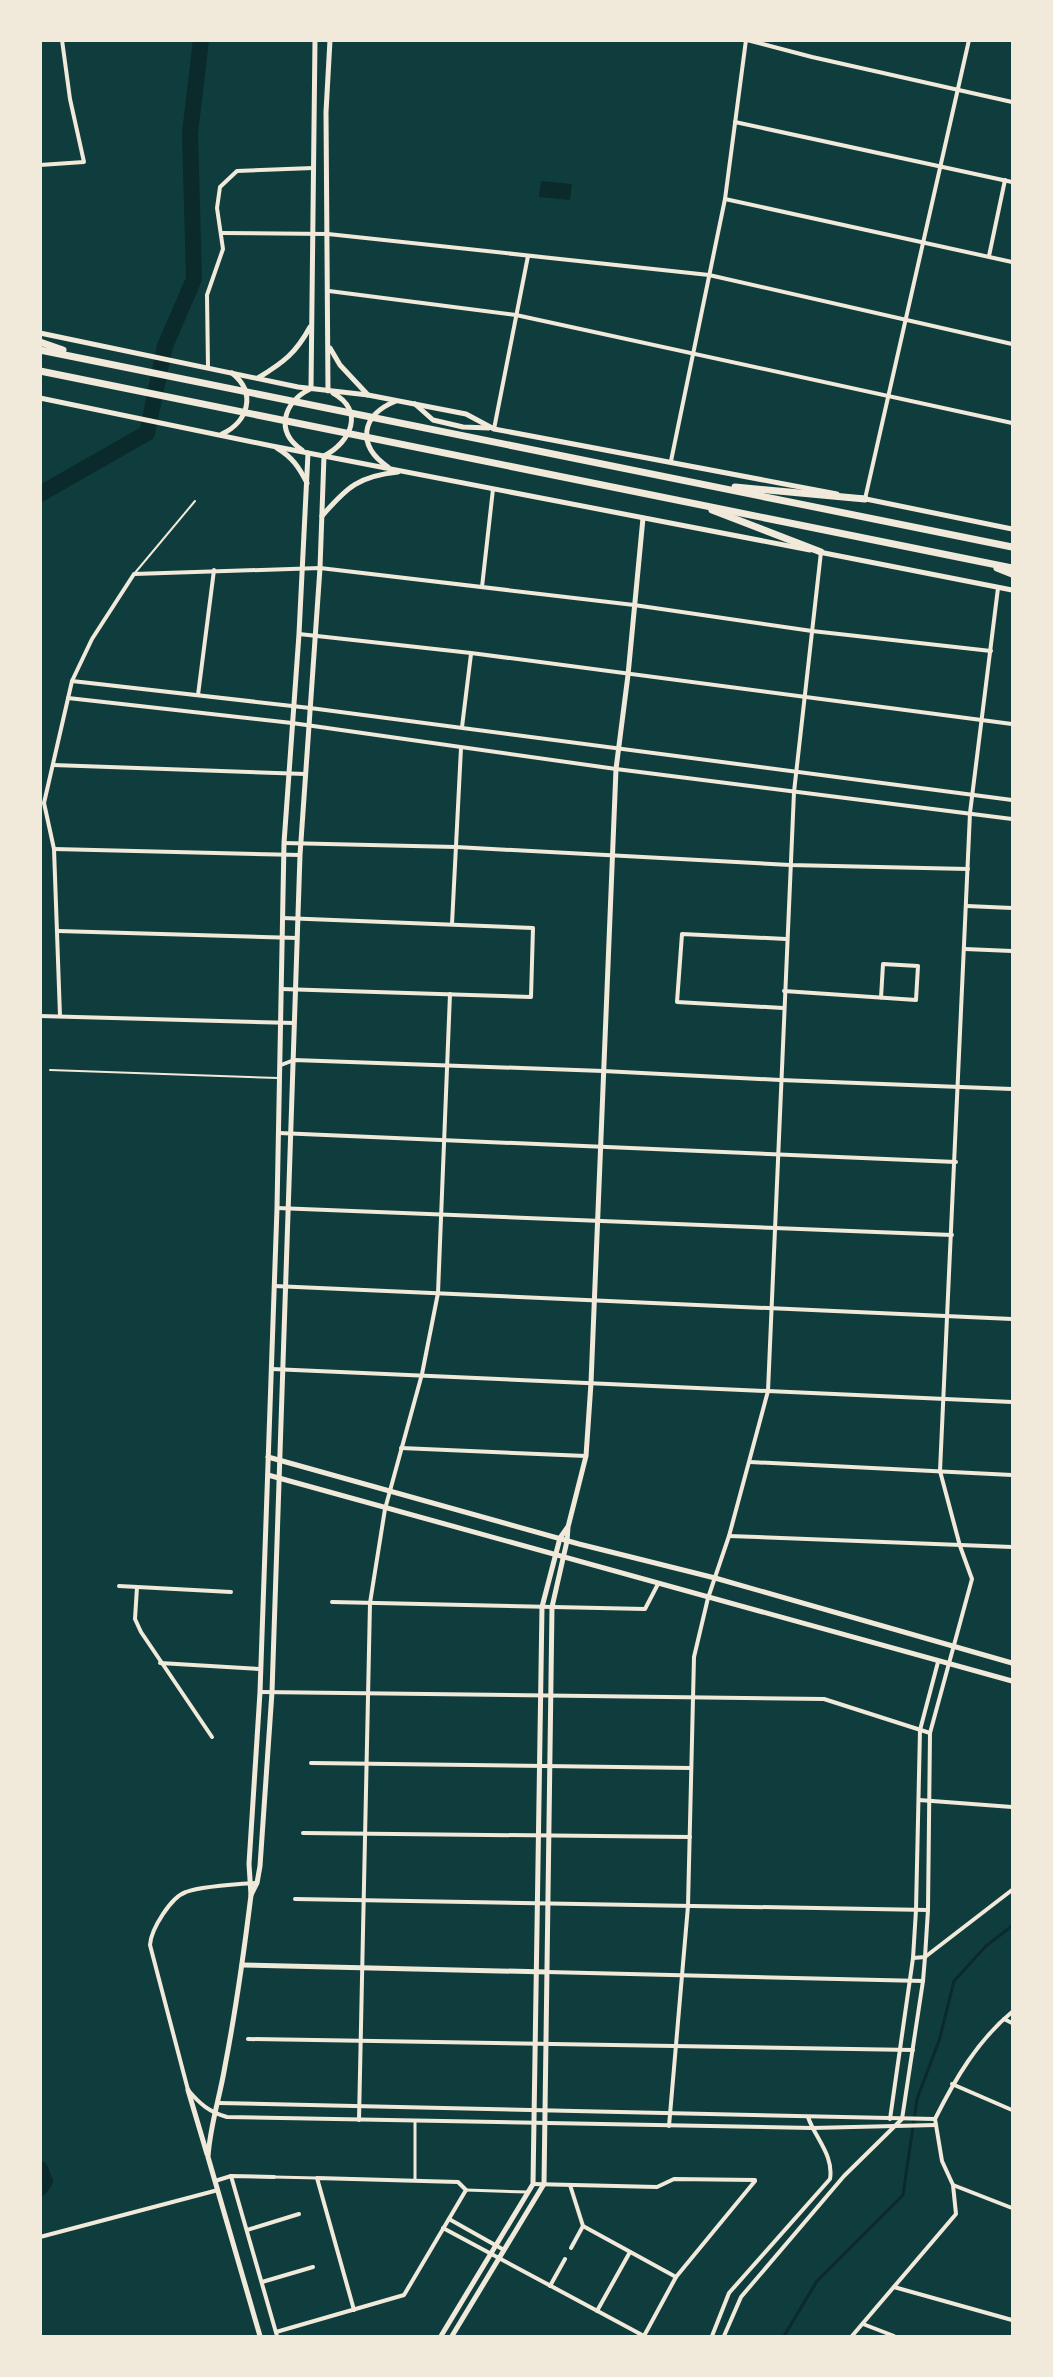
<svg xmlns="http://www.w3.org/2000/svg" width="1053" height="2377" font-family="'Golos Text',sans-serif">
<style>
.water{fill:#0a2a2b}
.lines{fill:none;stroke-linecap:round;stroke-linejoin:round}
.stream{stroke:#0a2a2b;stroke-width:3}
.river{stroke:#0a2a2b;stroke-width:16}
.service{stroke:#f1e9da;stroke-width:2}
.pedestrian{stroke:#f1e9da;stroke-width:3}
.minor{stroke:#f1e9da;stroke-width:4}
.tertiary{stroke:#f1e9da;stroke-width:5}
.trunk{stroke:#f1e9da;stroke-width:7}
</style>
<rect width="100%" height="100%" fill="#0f3d3e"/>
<!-- water -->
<path class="water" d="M541,181L572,184L570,200L539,197Z"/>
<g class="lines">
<!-- stream -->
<path class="stream" d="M784,2336L817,2281L903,2195L917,2099L939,2041L954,1981L986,1946L1012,1926"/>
<!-- river -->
<g class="river">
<path d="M40,494L147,433L165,346L194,279L190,133L201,40"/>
<path d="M40,2169L45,2181L40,2188"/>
</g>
<!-- service -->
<g class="service">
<path d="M134,574L195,501"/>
<path d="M50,1070L278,1078"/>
</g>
<!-- pedestrian -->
<g class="pedestrian">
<path d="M274,2177L317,2178"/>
<path d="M415,2180V2121"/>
<path d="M466,2190L527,2192"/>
</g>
<!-- minor -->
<g class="minor">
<path d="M747,40L812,57L1012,102"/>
<path d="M735,122L1012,182"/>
<path d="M40,165L84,162L70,99L62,40"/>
<path d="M725,199L1012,262"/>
<path d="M221,233L328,234L709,275L1012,344"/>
<path d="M989,256L1005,180"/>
<path d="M329,291L516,315L1012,423"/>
<path d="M208,368L207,295L223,249L217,208L220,187L237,171L313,168"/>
<path d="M494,429L528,256"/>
<path d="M671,461L725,199L746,40"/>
<path d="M865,499L969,40"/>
<path d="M482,587L493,489"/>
<path d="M299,634L471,653L1012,724"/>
<path d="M72,681L310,708L1012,800"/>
<path d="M198,695L214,570"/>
<path d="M68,698L292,723L616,769L1012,819"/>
<path d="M462,727L471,654"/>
<path d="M53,765L305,774"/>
<path d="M284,843L456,847L790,865L968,869"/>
<path d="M54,849L300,855"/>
<path d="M967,906L1012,908"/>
<path d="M452,924L461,748"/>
<path d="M58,931L297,938"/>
<path d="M965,949L1012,951"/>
<path d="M281,989L531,997L533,928L283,918"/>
<path d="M784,991L916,1000L918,966L883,964L881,998"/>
<path d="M783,1008L677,1002L682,934L786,939"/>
<path d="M40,1016L294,1023"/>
<path d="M60,1016L54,849L44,803L72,681L92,639L134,574L320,568L634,605L812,631L991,651"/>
<path d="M281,1065L294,1060L603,1071L780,1080L1012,1089"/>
<path d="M279,1133L956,1162"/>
<path d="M277,1208L952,1235"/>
<path d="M274,1286L1012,1319"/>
<path d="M272,1369L1012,1402"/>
<path d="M401,1448L586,1456"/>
<path d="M750,1462L1012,1475"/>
<path d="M729,1536L1012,1547"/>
<path d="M119,1586L231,1592"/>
<path d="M137,1587L135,1619L141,1632L212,1737"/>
<path d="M332,1602L645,1609L658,1584"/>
<path d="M160,1663L260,1669"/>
<path d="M260,1692L824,1699L930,1733"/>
<path d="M311,1763L691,1768"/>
<path d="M919,1800L1012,1807"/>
<path d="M303,1833L690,1837"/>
<path d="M257,1883C240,1884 199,1887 186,1892C171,1897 151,1929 150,1945L188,2090C200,2104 209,2112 227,2117L812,2128L936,2125"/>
<path d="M295,1899L928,1910"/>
<path d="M913,1958L925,1957L1012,1890"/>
<path d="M547,1972L923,1981"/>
<path d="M1004,2019L1012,2023"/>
<path d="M248,2039L913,2050"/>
<path d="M952,2084L1012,2110"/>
<path d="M219,2103L935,2119"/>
<path d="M890,2119L913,1958L916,1910L920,1730L938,1662"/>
<path d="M935,2119C955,2079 978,2040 1012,2012"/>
<path d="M359,2120L370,1603L385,1509L422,1374L438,1293L450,994"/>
<path d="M669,2126L688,1906L694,1657L708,1598L729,1536L768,1391L794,792L821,552"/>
<path d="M231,2176L277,2336"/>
<path d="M215,2181L231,2176L274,2177"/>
<path d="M533,2184L657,2187L674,2179L755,2180"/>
<path d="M570,2185L583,2226L676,2277"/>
<path d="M953,2185L1012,2208"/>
<path d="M449,2219L504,2250"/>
<path d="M443,2228L644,2336"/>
<path d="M247,2230L299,2214"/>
<path d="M40,2237L218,2190"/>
<path d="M571,2248L583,2226"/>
<path d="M262,2282L313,2267"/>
<path d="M550,2286L565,2259"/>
<path d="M894,2287L1012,2320"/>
<path d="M597,2311L630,2252"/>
<path d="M863,2324L894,2336"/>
<path d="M276,2332L404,2295L466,2190L458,2182L317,2178L354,2310"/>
<path d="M644,2336L676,2277L755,2181"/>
<path d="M712,2336L729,2293L830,2179C834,2155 815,2138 808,2117"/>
<path d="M724,2336L741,2297L844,2176L902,2119L923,1981L925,1957L928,1910L930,1733L972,1579L960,1546L940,1471L970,813L998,588"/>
<path d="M852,2336L956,2214L953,2185L942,2161L935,2119"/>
</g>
<!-- tertiary -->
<g class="tertiary">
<path d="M40,333L298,387L368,395L466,414L494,429L837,494"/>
<path d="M330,348L340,365L368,395"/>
<path d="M258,378C284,362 296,353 310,327"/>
<path d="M311,388L315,40"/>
<path d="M328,391L326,112L330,40"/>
<path d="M40,398L272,446L810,550"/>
<path d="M415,404L433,420L463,427L489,428"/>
<path d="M222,434C248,422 257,393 232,373"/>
<path d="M277,448C292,457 299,467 307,483"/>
<path d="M302,450C274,431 284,402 310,389"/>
<path d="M324,456C351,442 365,411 333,393"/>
<path d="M388,467C356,445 361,415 396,401"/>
<path d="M861,498L1012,529"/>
<path d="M322,516C347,487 359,476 398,472"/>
<path d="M819,552L1012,590"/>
<path d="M268,1457L579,1544L715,1578L1012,1663"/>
<path d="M268,1475L1012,1681"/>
<path d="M251,1895L249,1864L260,1692L277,1208L284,843L299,634L308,453"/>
<path d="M242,1965L547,1972"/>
<path d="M188,2090L207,2154"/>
<path d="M260,2336L208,2157C210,2125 220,2097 225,2066C236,2009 244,1952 251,1895L257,1883L260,1866L272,1692L300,855L320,568L324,456"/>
<path d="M441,2336L533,2184L542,1607L560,1538L567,1528"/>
<path d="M452,2336L544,2184L552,1607L567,1541L568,1527L586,1456L591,1383L616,769L628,675L643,518"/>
</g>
<!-- trunk -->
<g class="trunk">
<path d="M40,342L63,350"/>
<path d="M40,350L1012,547"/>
<path d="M40,371L1012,568"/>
<path d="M735,487L865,499"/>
<path d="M712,510L821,552"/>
<path d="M997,568L1012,574"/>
</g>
</g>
<!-- border -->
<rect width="1053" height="2377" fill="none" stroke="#f1e9da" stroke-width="84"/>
</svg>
